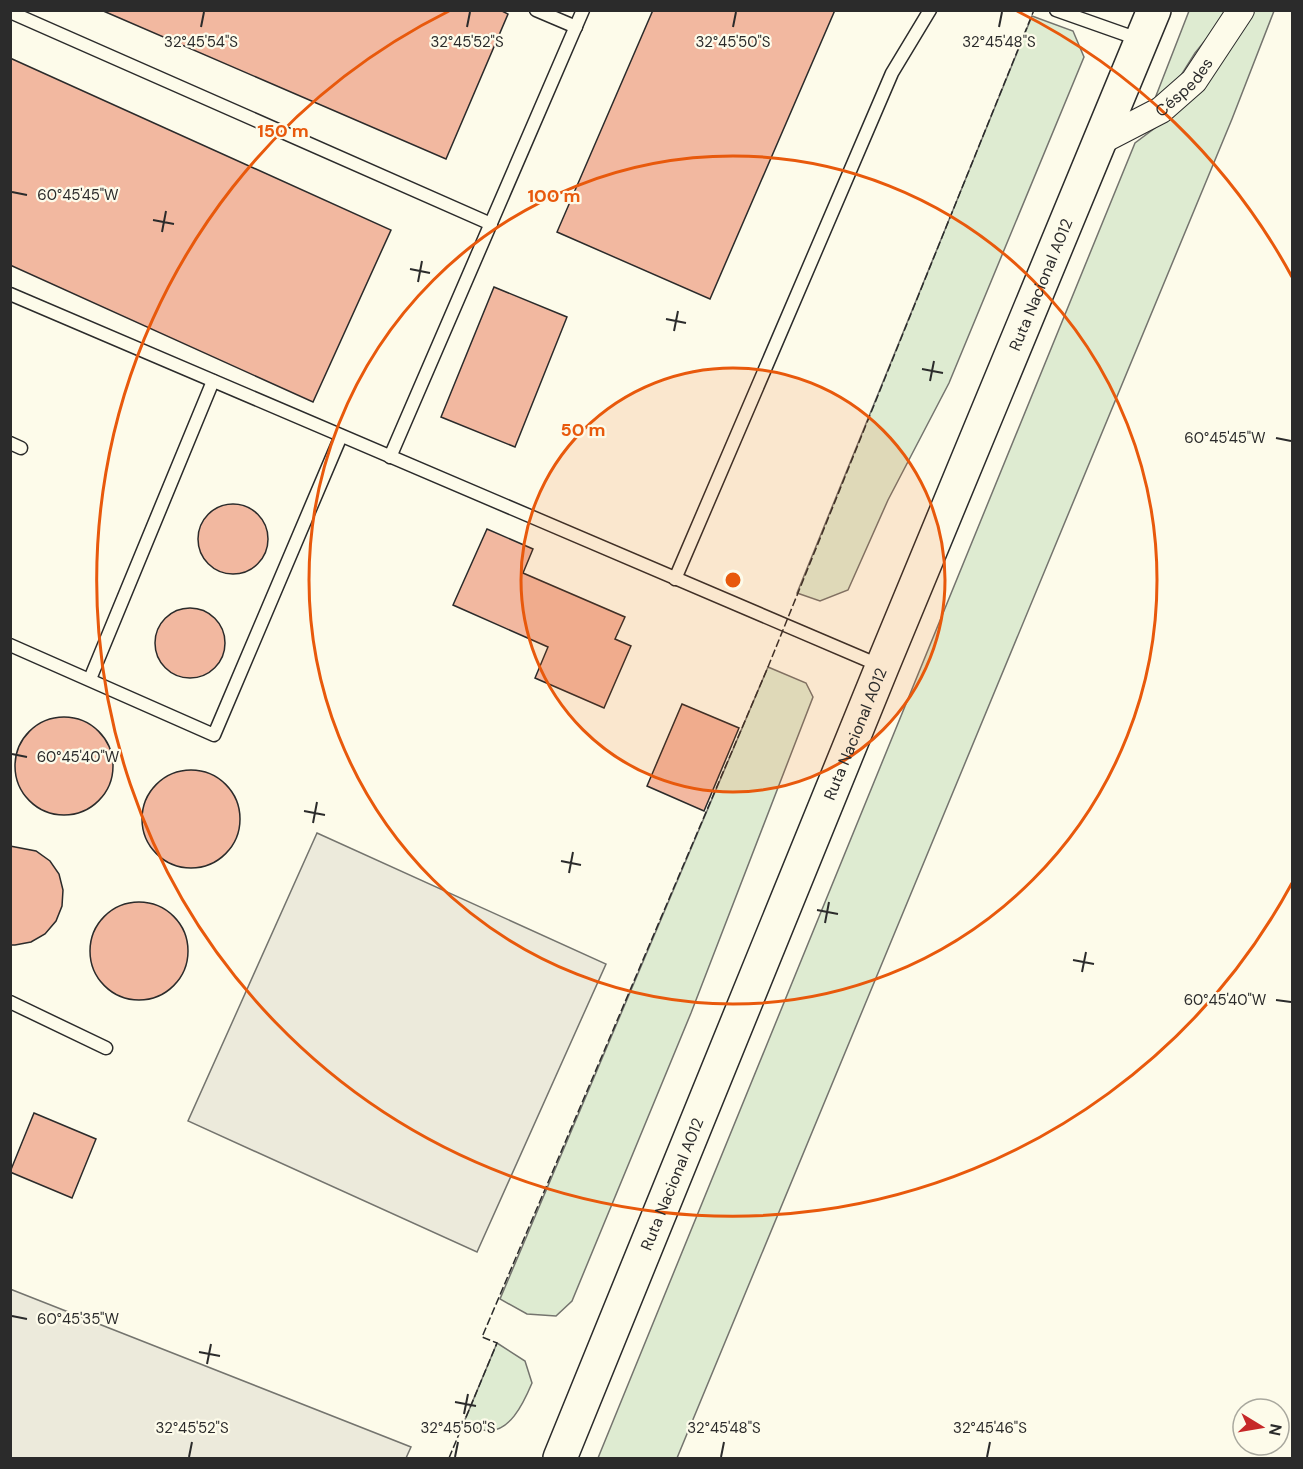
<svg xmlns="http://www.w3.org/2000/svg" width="1303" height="1469" font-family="'DM Sans',sans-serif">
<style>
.green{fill:#deebd1;stroke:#74746e;stroke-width:1.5}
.parking{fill:#eceadb;stroke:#74746e;stroke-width:1.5}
.building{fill:#f2b8a0;stroke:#2b2b2b;stroke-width:1.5}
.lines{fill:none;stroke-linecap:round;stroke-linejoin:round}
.service-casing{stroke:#2b2b2b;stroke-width:15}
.minor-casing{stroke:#2b2b2b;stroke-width:28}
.trunk-casing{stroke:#2b2b2b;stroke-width:36}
.service{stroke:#fdfbea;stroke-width:12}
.minor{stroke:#fdfbea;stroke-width:26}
.trunk{stroke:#fdfbea;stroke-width:33}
.fence{stroke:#2b2b2b;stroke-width:1.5;stroke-dasharray:8 3;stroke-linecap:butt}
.ticks{fill:none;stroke:#2b2b2b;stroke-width:2}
.ring{fill:none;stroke:#e8590c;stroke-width:3}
.labels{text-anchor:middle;stroke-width:4.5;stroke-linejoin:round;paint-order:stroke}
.street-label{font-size:16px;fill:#2b2b2b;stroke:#fdfbea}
.ticks-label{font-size:15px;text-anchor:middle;fill:#2b2b2b;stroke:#fdfbea;stroke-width:4.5;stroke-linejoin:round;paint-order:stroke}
.centre{fill:#e8590c;stroke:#fdfbea;stroke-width:3}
.ring-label{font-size:18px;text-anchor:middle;font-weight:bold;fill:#e8590c;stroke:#fdfbea;stroke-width:4.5;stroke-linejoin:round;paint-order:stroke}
</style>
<rect width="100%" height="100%" fill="#fdfbea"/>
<!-- green -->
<g class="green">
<path d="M1189,11H1229L1195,53L1180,77L1154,101Z"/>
<path d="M1251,11H1274L1232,119L677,1458H598L1135,143L1163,122Z"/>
<path d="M1032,16L1073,31L1084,57L949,383L888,500L848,590L820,601L797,593Z"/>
<path d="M768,667L806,683L813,697L691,1013L572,1301L556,1316L527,1314L500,1299Z"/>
<path d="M497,1343L525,1361L532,1383C524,1402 509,1436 483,1430C477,1429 470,1425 464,1422Z"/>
</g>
<!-- parking -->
<g class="parking">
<path d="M317,833L606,964L477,1252L188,1121Z"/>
<path d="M10,1289L411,1447L406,1458H11Z"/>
</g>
<!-- building -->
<g class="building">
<path d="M101,10H500L508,14L446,159Z"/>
<path d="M653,10H835L710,299L557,232Z"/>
<path d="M10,58L391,230L313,402L10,265Z"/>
<path d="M494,287L567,317L515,447L441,417Z"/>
<circle cx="233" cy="539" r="35"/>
<path d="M487,529L533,549L523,573L625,617L615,639L631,646L604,708L535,678L548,647L453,605Z"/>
<circle cx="190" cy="643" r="35"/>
<path d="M682,704L739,728L704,811L647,786Z"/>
<circle cx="64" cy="766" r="49"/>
<circle cx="191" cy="819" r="49"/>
<path d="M10,846L36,851L50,861L59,874L63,890L62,906L56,921L45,934L31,942L15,945H10Z"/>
<circle cx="139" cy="951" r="49"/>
<path d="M34,1113L96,1139L72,1198L10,1172Z"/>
</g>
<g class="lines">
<!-- service casing -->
<g class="service-casing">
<g id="service">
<path d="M536,10L576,27"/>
<path d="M1056,10L1141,40"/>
<path d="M10,12L491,224"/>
<path d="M10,294L881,666"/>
<path d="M10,443L21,448"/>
<path d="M390,457L583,10"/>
<path d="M675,579L892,73L930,10"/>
<path d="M10,645L214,735L341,436"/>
<path d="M90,679L213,381"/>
<path d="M10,1002L106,1048"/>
</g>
</g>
<!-- minor casing -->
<g class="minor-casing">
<g id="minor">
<path id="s1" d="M1103,140L1161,110L1194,81L1241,10"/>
</g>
</g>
<!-- trunk casing -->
<g class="trunk-casing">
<g id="trunk">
<path id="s2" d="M560,1458L882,667L1154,10"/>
</g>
</g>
<!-- service -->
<use href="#service" class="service"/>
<!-- minor -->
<use href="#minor" class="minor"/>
<!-- trunk -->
<use href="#trunk" class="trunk"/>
<!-- fence -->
<path class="fence" d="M449,1458L497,1343L482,1337L768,667L1034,10"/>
</g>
<!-- ticks -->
<path class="ticks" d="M201,27L204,12M467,27L470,12M733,27L736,12M999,27L1002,12M12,192L27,195M153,220L174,224M162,232L166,211M410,269L430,273M418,282L422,261M666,319L686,323M674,331L678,311M922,369L943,373M930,381L934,361M1276,438L1291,441M12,754L27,757M304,811L325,815M313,823L317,802M561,861L581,865M569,873L573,852M817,910L838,914M825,923L829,902M1073,960L1094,964M1082,972L1086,952M1276,1000L1291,1002M12,1316L27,1319M199,1352L220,1356M207,1364L211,1344M455,1402L476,1406M464,1414L468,1394M189,1457L192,1442M455,1457L458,1442M721,1457L724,1442M987,1457L990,1442"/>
<!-- distance rings -->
<circle cx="733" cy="580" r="212" fill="#e8590c" fill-opacity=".12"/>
<g class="ring">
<circle cx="733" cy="580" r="212"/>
<circle cx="733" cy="580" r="424"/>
<path d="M1292 883A636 636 0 1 1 449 11M1017 11A636 636 0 0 1 1292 277"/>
</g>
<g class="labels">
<!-- street labels -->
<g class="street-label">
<text dy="6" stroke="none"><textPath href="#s1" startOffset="98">Céspedes</textPath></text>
<text dy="6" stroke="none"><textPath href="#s2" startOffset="1268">Ruta Nacional A012</textPath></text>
<text dy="6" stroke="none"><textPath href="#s2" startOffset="782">Ruta Nacional A012</textPath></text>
<text dy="6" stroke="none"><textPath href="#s2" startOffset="296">Ruta Nacional A012</textPath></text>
</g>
</g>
<g class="ticks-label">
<text x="201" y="47">32°45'54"S</text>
<text x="467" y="47">32°45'52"S</text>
<text x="733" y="47">32°45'50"S</text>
<text x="999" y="47">32°45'48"S</text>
<text x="78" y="200">60°45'45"W</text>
<text x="1225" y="443">60°45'45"W</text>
<text x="78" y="762">60°45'40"W</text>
<text x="1225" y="1005">60°45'40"W</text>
<text x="78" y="1324">60°45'35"W</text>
<text x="192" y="1433">32°45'52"S</text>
<text x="458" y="1433">32°45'50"S</text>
<text x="724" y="1433">32°45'48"S</text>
<text x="990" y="1433">32°45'46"S</text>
</g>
<circle cx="733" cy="580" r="9" class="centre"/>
<g class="ring-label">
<text x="283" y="137">150 m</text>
<text x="554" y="202">100 m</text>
<text x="583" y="436">50 m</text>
</g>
<!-- border -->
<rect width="1303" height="1469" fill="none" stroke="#2b2b2b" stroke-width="24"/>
<!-- north arrow -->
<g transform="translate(1261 1427) rotate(101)"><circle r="28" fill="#fdfbea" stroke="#a9a89e" stroke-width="1.5"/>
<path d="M0-4.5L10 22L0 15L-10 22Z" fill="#c62828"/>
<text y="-9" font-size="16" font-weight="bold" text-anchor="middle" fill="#2b2b2b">N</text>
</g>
</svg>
